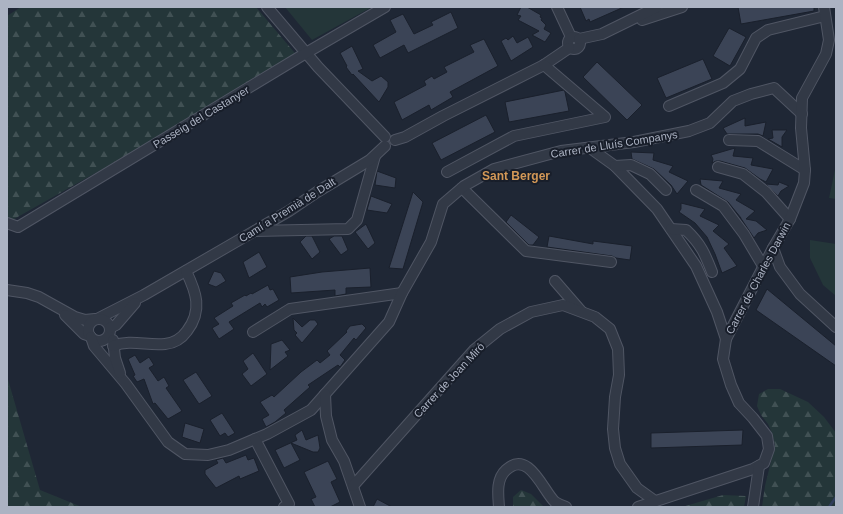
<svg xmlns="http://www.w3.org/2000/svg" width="843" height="514" font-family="Arial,sans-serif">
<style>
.grass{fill:#243639}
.forest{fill:url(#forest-firs)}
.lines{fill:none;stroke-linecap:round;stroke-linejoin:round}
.stream{stroke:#303e5b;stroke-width:2.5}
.building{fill:#3b4456;stroke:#1a202c}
.minor-casing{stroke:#505664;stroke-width:12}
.minor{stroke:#323946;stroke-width:10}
.labels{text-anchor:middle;stroke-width:4;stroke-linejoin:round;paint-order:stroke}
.street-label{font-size:11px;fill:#acb3c3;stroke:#181e2a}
.neighbourhood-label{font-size:12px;font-weight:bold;fill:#d39857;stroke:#181e2a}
</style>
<defs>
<pattern id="forest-firs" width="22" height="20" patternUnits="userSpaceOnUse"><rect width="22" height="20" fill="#243639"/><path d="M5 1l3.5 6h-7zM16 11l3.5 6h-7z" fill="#415154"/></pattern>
</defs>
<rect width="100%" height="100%" fill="#1f2735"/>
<!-- grass -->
<g class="grass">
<path d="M285,7H372L312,40Z"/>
<path d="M836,165V199L829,198Z"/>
<path d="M810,240L836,244V296L823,285L810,258Z"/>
</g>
<!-- forest -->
<g class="forest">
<path d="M21,7H256L299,58L7,223V16Z"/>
<path d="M7,376L40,490L82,507H7Z"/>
<path d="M768,389H780L808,402L824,417L836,433V507H762L765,486L775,445L772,433L768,424L761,415L757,406L759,394Z"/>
<path d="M521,490L531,494L544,507H513V497Z"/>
<path d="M723,495L746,496L744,507H682Z"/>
</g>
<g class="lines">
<!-- stream -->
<path class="stream" d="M829,507L836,497"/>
</g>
<!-- building -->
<g class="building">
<path d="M521,7H527L541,15L540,17L542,18L541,20L546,25L544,29L551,33L545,42L532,35L539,31L518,20L521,16L517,15Z"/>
<path d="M580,7H624L590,22L589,19L586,21Z"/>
<path d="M738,7H814V11L741,24Z"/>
<path d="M451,12L458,28L408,53L404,45L380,58L373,45L396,32L390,20L403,14L414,34L433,25L431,22Z"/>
<path d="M729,28L746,37L730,66L713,56Z"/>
<path d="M513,36L517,43L528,37L533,47L511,61L501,41L506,38L508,40Z"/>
<path d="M484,39L498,66L450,92L453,97L431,110L429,105L402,120L394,102L426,85L424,81L432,76L434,79L447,72L444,67L474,52L470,45Z"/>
<path d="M352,46L363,69L358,71L372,81L381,76L388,82V87L379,102L353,74L352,75L346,67L347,66L340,53Z"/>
<path d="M703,59L712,79L666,98L657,78Z"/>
<path d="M597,62L642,105L627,120L583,77Z"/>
<path d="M564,90L565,92L569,111L509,122L505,102Z"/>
<path d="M486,115L495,132L441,160L432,143Z"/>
<path d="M745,118V126L766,122L763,136L758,134H727L723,128Z"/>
<path d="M772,130H787L782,137V147L768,139L773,138Z"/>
<path d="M735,148L733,156L753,158L751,165L773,169L766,182L760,179L745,168L720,161H716L712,163L713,159L711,155Z"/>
<path d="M631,152L654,153L653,160L673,166L669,172L688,181L677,194L671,185L654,169L632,159Z"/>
<path d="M377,171L396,178L395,188L375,185Z"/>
<path d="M700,179L723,181L719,188L741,194L736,200L755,211L746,219L756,221L767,230L758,233L754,238L740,217L741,218L728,202L701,185Z"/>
<path d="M779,182L789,186L781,191L778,196L766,184L778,185Z"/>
<path d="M413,192L423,202L403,269L389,268Z"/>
<path d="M371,196L392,204L387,213L367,210Z"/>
<path d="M681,203L705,209L700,216L719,225L713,231L729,244L724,248L737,266L722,273L715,254L707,237L695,223L679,212L681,209Z"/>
<path d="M511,215L539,237L533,245H529L506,222Z"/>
<path d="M366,224L375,243L368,249L355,232Z"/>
<path d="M306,236H312L320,252L312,259L300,242Z"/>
<path d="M334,236H342L348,250L341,255L329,239Z"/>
<path d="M549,236L593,244V241L632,246L630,260L616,258L612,256L547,247Z"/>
<path d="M259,252L267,267L249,278L243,262Z"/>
<path d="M370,268L371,287L346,288V294L335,296V290L291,293L290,277L322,272Z"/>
<path d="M214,271L221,273L226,281L216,287L208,284Z"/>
<path d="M268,285L270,290L273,289L279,300L267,307L265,304L262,307L260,303L229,322L234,329L219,339L212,328L219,324L214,318L233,306L231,303L245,295L246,296L251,293L252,294Z"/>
<path d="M767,289L836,346V366L756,310Z"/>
<path d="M293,318L302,327L310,320H315L318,324L302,343L295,335L297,333L294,330Z"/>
<path d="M362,324L366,328L356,340L354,338L340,355L345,360L340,367L338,365L308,385L310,387L284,410L286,413L275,422L266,427L262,419L269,415L260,402L272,395L274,397L301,372L317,360L320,363L330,355L327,351L347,332L346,331L350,326Z"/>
<path d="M282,340L290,350L285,352L288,356L270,370L271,344Z"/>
<path d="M253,353L267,374L251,386L242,374L248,369L243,361Z"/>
<path d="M135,355L140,363L149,357L154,365L149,368L158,381L164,377L169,386L166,388L182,411L168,419L155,403L153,404L144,379L137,382L133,376L135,375L128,359Z"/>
<path d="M196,372L212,396L199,404L183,380Z"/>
<path d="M222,413L235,433L228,437L225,433L220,436L210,420Z"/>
<path d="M185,423L204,429L200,443L182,437Z"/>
<path d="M302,430L306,440L318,435L320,448L318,452H313L291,443L300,460L284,468L275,450L297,440L295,435Z"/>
<path d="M743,430L742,445L651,448V433Z"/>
<path d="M246,455L248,460L254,458L259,471L240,479L239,476L216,488L205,474V470L218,463L216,460L223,458L226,463Z"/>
<path d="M328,461L337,479L331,482L340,502L330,507H315L311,499L316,497L304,472Z"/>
<path d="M377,499L392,507H373Z"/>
</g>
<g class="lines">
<!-- minor casing -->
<g class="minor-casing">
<g id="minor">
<path d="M267,7L318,67L385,137"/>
<path d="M557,7L571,37"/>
<path d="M642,20L682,7"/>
<circle cx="574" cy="43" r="6"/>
<path d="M579,39L602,34L657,7"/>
<path d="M669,106L723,83L740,69L756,38L768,30L825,16"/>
<path d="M395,140L405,137L443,116L544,65L569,48"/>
<path d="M729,140L758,141L805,170"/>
<path d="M590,148L615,166L657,209L696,266L717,312L726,339"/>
<path d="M615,166L631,165L650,174L666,190"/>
<path d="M718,167L743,174L766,192L790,219"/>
<path d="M447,172L514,136L605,117L544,65"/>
<path d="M462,188L526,251L611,262"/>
<path d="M696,190L723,206L744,234L763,266"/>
<path d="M7,223L18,227L306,53L385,7"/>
<path d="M671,229L686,230C701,244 705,254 712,272"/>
<path d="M255,231L348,229L357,220L375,156"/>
<path d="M773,248L780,267L800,294L836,327"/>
<path d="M555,281L581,311"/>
<path d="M7,290L27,293L39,297L75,317L85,320L95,319"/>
<path d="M65,315L84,334L90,336"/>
<path d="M99,318L144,295L289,211L317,192L370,160L385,146"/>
<circle cx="99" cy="330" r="11"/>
<path d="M110,328L116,325L135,303"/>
<path d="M253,332L290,309L402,293"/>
<path d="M91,337L94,346L126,384L168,442L185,454L208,455L229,450L267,434L311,410L389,322L402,293L431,242L443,204L464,186L494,169L561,151L634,142L689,131L710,123L733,101L751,94L774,88L802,114"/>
<path d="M113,340L115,358L120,373"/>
<path d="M113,346C131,339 147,346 165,344C175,343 182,338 187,331C203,310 196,292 186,271"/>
<path d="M325,394L326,416L332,440L344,461L360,507"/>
<path d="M255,439L289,504L284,507"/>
<path d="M353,486L474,350L500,329L531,312L563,305L595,317L610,329L618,349L619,375L615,397L613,429L615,448L620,464L637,488L655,501"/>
<path d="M499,507C498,494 496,479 506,470C529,449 543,491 555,502C558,504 563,506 566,507"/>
<path d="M638,507L753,469L764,463L769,449L767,436L753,418L739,403L731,385L723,359L726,339L773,248L790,219L804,183L805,170L801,128L802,98L826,54L829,40L824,7"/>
<path d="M753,507L759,466"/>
</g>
</g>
<!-- minor -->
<use href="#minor" class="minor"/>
</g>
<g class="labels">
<!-- street labels -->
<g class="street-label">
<text transform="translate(201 117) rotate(-31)" y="4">Passeig del Castanyer</text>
<text transform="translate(614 144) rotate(-9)" y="4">Carrer de Lluís Companys</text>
<text transform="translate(287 210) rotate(-32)" y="4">Camí a Premià de Dalt</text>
<text transform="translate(758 278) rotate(-62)" y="4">Carrer de Charles Darwin</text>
<text transform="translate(449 380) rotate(-47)" y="4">Carrer de Joan Miró</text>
</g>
<!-- neighbourhood labels -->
<g class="neighbourhood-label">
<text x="516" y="180">Sant Berger</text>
</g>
</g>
<!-- border -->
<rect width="843" height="514" fill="none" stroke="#acb3c3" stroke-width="16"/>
</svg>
